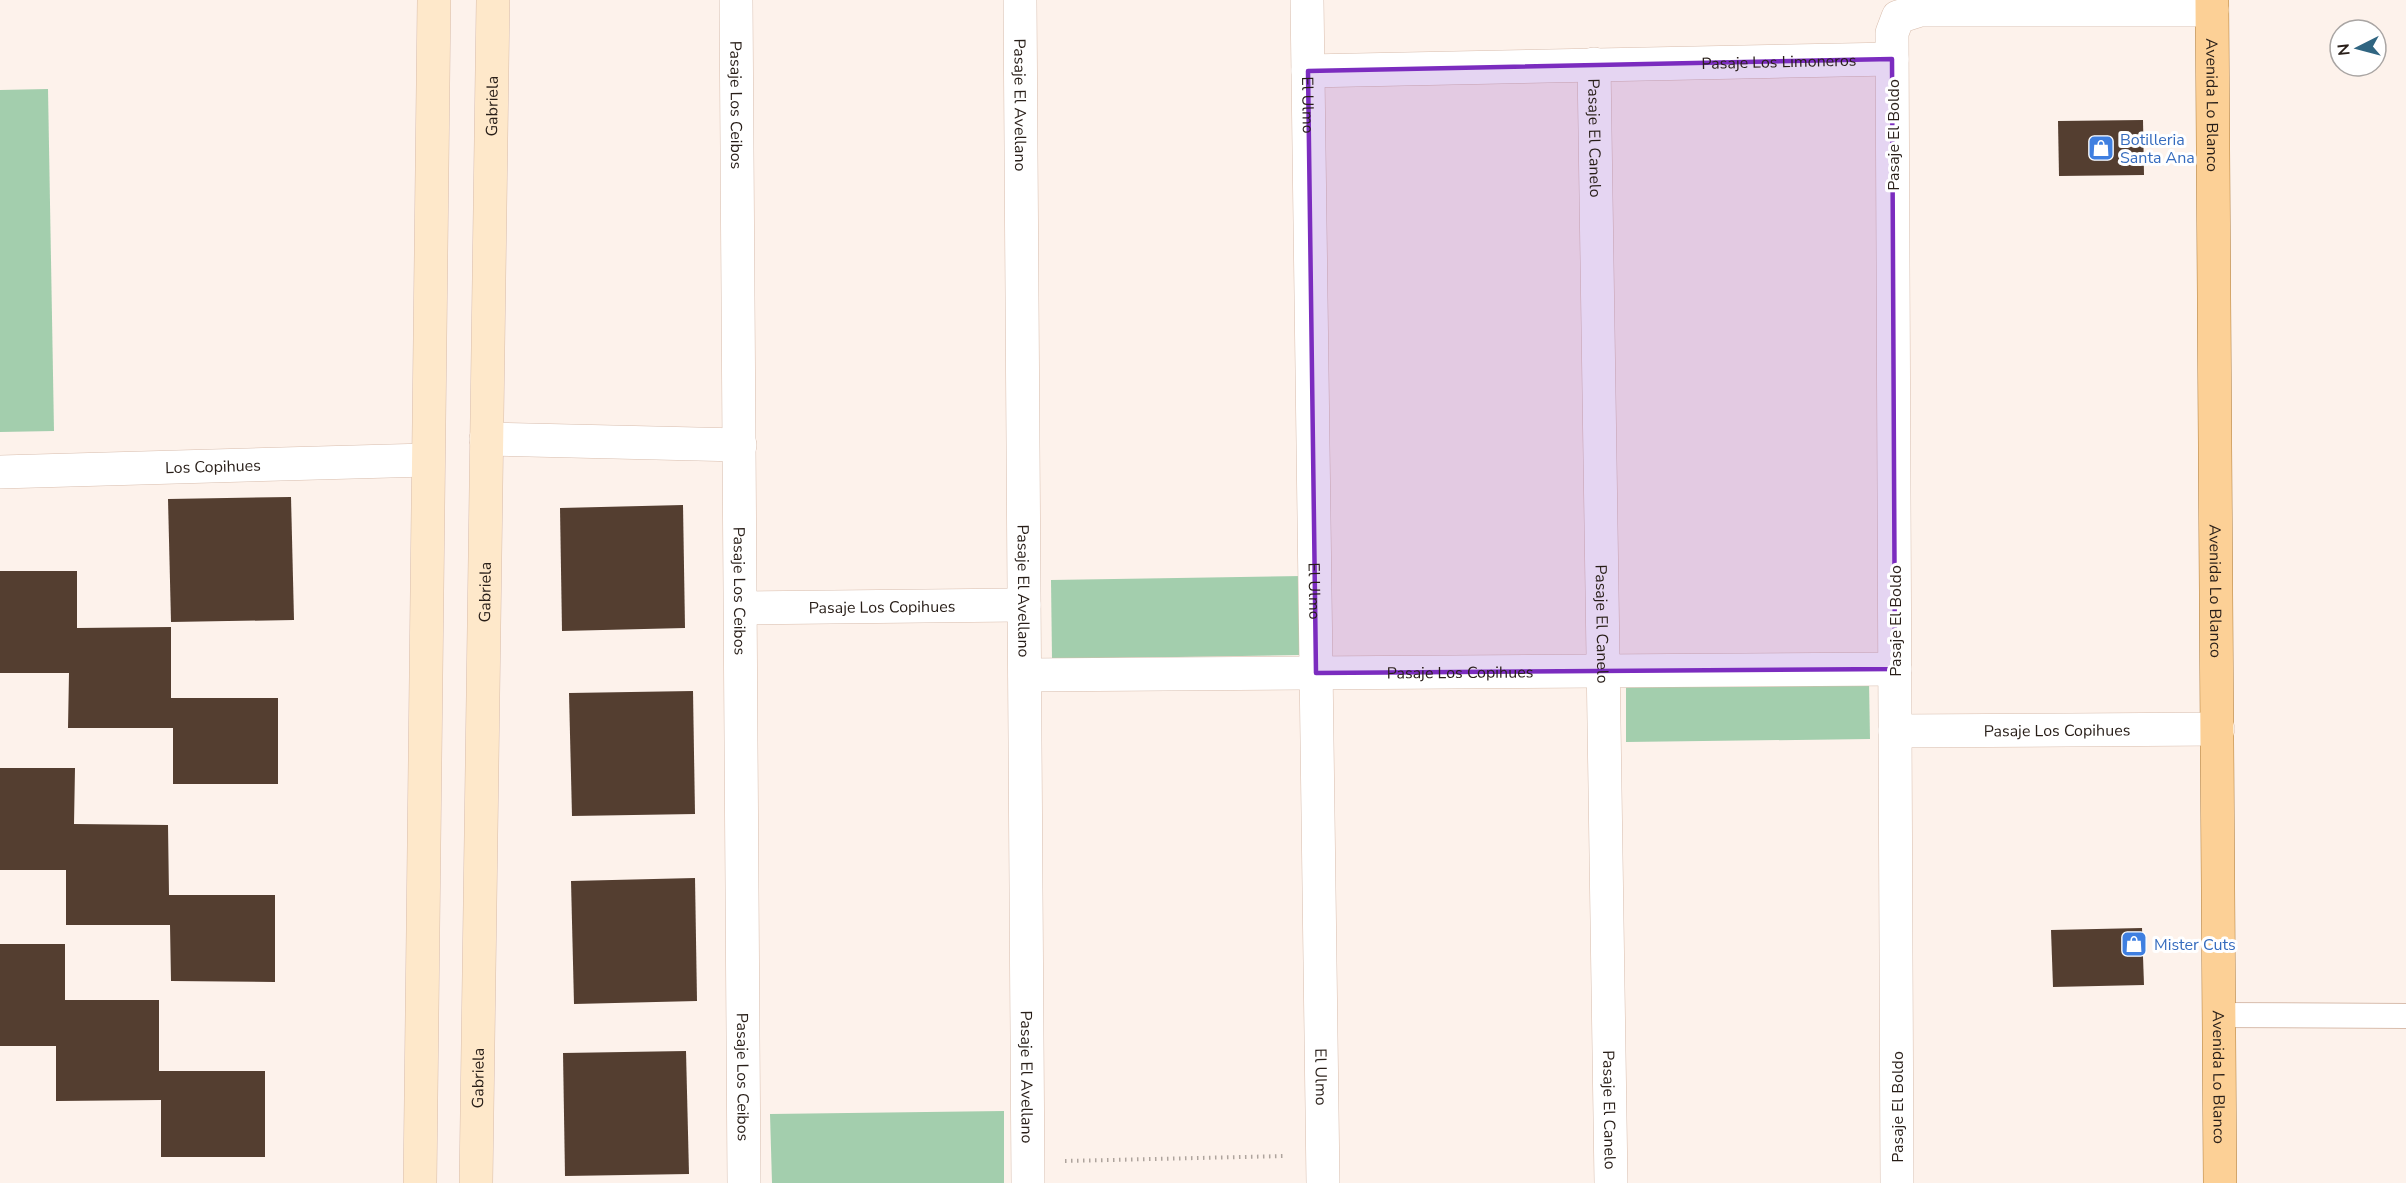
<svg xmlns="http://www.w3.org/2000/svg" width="2406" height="1183" font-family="'Nunito Sans',sans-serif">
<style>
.green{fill:#a3cead}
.building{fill:#543e30}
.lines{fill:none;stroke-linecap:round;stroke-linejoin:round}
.lane-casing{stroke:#d8bdad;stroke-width:26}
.street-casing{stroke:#d8bdad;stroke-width:34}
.secondary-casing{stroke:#d8bdad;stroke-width:34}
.primary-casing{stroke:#b07e3c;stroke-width:34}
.path{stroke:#aea49d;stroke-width:4;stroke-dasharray:1.5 4.5;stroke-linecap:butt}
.lane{stroke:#fff;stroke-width:24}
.street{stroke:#fff;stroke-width:33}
.secondary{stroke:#fee8ca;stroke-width:33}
.primary{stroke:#fcd096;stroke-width:33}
.marked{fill:#7b2cbf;fill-opacity:0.2;stroke:#7b2cbf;stroke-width:4.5;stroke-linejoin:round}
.labels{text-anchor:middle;stroke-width:6;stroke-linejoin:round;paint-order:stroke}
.street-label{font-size:16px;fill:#281e18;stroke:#fff}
.shop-label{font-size:16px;fill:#366cbe;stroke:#fff;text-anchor:start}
</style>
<rect width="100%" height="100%" fill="#fdf2eb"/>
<!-- green -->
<g class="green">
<path d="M48,89L54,431L0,432V90Z"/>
<path d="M1302,576L1303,655L1052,659L1051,580Z"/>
<path d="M1869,681L1870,739L1626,742V684Z"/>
<path d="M1004,1111V1183H772L770,1114Z"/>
</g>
<!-- building -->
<g class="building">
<path d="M2143,120L2144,175L2059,176L2058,121Z"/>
<path d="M291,497L294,620L171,622L168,499Z"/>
<path d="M683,505L685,628L562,631L560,508Z"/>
<path d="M0,571H77V628L171,627V698H278V784H173V728H68L69,673H0Z"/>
<path d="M693,691L695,814L572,816L569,693Z"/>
<path d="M0,768H75L74,824L168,825L169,895H275V982L171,981L170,925H66V870H0Z"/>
<path d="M695,878L697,1001L574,1004L571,881Z"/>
<path d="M2142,928L2144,985L2053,987L2051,930Z"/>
<path d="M0,944H65V1000H159V1071H265V1157H161V1100L56,1101V1046H0Z"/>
<path d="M686,1051L689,1174L565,1176L563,1053Z"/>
</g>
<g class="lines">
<!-- lane casing -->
<g class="lane-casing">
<path id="lane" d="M2218,1015L2406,1016"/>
</g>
<!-- street casing -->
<g class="street-casing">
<g id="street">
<path id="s1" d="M736,0L744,1183"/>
<path id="s2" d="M1020,0L1028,1183"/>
<path id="s3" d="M1307,0L1323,1183"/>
<path id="s4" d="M1594,64L1611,1183"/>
<path id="s5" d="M1308,71L1892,59"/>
<path d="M486,439L740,445"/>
<path id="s6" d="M0,472L427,460"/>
<path id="s7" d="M741,608L1024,605"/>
<path id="s8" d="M1025,675L1895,669"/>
<path id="s9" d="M1895,731L2218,729"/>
<path d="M1897,1183L1892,33L1898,17L1920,10H2212"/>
</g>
</g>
<!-- secondary casing -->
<g class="secondary-casing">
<g id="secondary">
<path d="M420,1183L434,0"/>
<path id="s10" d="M476,1183L493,0"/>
</g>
</g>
<!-- primary casing -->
<g class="primary-casing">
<g id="primary">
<path id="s11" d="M2212,0L2220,1183"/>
</g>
</g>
<!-- path -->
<path class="path" d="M1065,1161L1286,1156"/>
<!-- lane -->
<use href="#lane" class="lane"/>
<!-- street -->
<use href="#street" class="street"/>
<!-- secondary -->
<use href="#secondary" class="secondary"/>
<!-- primary -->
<use href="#primary" class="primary"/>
</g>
<!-- marked area -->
<path class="marked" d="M1892,59L1895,669L1316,673L1308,71Z"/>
<!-- icons -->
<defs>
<g id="shop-square" transform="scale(1.35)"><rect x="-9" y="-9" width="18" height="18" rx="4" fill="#3f7fe0" stroke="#fff"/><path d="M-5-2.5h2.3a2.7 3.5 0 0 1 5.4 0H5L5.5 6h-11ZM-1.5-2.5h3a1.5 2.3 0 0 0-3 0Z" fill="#fff"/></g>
</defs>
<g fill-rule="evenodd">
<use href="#shop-square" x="2101" y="148"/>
<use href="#shop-square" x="2134" y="944"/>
</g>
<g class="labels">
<!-- street labels -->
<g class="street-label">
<text dy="6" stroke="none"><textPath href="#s5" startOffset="471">Pasaje Los Limoneros</textPath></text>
<text dy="6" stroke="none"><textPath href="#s10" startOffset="1077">Gabriela</textPath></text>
<text dy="6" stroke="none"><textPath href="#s1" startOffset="105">Pasaje Los Ceibos</textPath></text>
<text dy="6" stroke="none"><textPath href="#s2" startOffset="105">Pasaje El Avellano</textPath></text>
<text dy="6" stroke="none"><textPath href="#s3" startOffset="105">El Ulmo</textPath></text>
<text dy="6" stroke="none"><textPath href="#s11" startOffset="105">Avenida Lo Blanco</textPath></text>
<text transform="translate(1893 135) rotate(-90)" y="6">Pasaje El Boldo</text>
<text dy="6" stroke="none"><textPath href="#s4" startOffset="74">Pasaje El Canelo</textPath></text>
<text dy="6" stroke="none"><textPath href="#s6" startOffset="213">Los Copihues</textPath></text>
<text dy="6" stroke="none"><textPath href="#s10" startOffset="591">Gabriela</textPath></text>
<text dy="6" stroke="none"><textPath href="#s1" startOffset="591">Pasaje Los Ceibos</textPath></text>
<text dy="6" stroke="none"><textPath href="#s2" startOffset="591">Pasaje El Avellano</textPath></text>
<text dy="6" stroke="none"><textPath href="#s3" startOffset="591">El Ulmo</textPath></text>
<text dy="6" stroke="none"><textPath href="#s11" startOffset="591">Avenida Lo Blanco</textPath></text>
<text dy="6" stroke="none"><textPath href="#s7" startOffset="141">Pasaje Los Copihues</textPath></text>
<text transform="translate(1895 621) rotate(-90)" y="6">Pasaje El Boldo</text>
<text dy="6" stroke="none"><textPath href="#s4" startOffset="560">Pasaje El Canelo</textPath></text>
<text dy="6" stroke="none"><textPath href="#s8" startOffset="435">Pasaje Los Copihues</textPath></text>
<text dy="6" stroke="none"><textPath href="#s9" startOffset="162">Pasaje Los Copihues</textPath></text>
<text dy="6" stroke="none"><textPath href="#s10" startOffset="105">Gabriela</textPath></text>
<text dy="6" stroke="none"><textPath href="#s1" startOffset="1077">Pasaje Los Ceibos</textPath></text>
<text dy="6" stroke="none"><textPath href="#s2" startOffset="1077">Pasaje El Avellano</textPath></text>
<text dy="6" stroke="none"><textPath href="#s3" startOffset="1077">El Ulmo</textPath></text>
<text dy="6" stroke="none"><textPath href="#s11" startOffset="1077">Avenida Lo Blanco</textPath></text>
<text transform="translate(1897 1107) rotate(-90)" y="6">Pasaje El Boldo</text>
<text dy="6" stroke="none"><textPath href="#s4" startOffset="1046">Pasaje El Canelo</textPath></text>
</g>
<!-- shop labels -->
<g class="shop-label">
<text x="2120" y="145">Botilleria<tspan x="2120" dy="18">Santa Ana</tspan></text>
<text x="2154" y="950">Mister Cuts</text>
</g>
</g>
<!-- north arrow -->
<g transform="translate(2358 48) rotate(264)"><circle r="28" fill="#ffffff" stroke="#a9a5a3" stroke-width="1.5"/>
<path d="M0-4.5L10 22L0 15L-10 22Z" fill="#306581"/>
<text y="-9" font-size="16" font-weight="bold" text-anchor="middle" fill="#281e18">N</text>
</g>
</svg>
